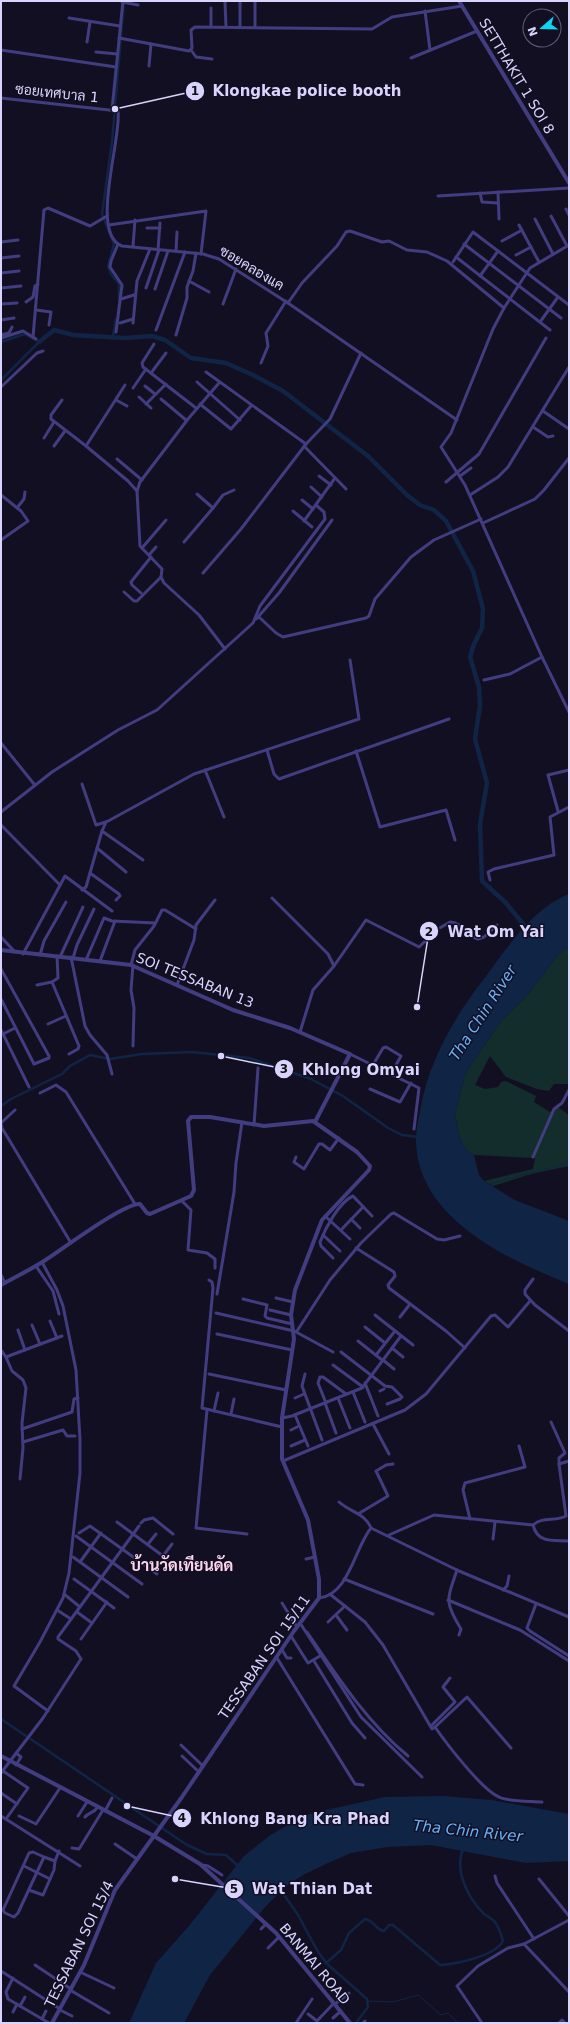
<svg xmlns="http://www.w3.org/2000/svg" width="570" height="2024" font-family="'DejaVu Sans',Sarabun,sans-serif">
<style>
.green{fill:#132d2d}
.water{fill:#102446}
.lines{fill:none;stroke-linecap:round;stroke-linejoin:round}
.stream{stroke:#102446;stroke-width:1}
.canal{stroke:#102446;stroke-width:2.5}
.river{stroke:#102446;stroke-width:4.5}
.minor{stroke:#413d80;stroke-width:3}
.tertiary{stroke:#413d80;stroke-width:4}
.labels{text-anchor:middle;stroke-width:3;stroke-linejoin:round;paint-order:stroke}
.street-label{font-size:14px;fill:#d9d4fd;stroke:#130f23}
.water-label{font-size:15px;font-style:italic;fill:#67b1f8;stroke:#130f23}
.quarter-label{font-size:16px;font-weight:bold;fill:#fdd6ee;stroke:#130f23}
.leader{fill:none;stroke:#d9d4fd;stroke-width:1.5}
.callout-dot{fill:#d9d4fd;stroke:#130f23;stroke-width:1.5}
.mark-label{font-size:12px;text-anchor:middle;font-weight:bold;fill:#111}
.callout-label{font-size:15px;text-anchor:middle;font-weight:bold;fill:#d9d4fd;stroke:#130f23;stroke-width:3;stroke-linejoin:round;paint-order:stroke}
</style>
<rect width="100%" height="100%" fill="#130f23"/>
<!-- green -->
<path class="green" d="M569,946V1084H554L549,1091L537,1089L506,1077L490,1056L475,1085L485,1089L498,1087L501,1082L506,1081L536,1096L534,1102L550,1112L558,1107L569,1115V1166L531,1174L493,1186L484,1181L533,1169L535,1158L474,1155L465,1149L459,1135L455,1114L465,1075L472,1063L501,1021L524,999L557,956Z"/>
<!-- water -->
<g class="water">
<path d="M569,894V946L557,956L524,999L501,1021L472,1063L465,1075L455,1114L459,1135L465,1149L474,1155L479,1175L484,1181L515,1200L569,1221V1284C507,1259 416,1218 416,1139C416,1128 419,1117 421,1106C429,1061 455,1016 483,980C507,949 531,909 569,894Z"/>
<path d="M443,1796L491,1800L569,1814V1861L526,1863L431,1845L387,1847L351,1853L328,1863L303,1875L285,1887L265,1907L210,1975L184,2023H129L156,1963L189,1926L244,1856L269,1836L305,1815L326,1810L385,1797Z"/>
</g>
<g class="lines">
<!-- stream -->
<g class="stream">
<path d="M488,1184L569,1163"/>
<path d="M367,2001L393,2002L418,1995L441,2015L448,2013L458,2023"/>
</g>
<!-- canal -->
<g class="canal">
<path d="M119,300V284L111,274L108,266L114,244L102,214L112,142L124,1"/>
<path d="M113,336L116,319"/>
<path d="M1,342L25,334L39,342L1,380"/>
<path d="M1,1106L11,1099L62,1074L70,1066L90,1055L110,1059L142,1054L192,1052L249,1058L311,1079L343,1096L388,1128L402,1135L419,1137"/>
<path d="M1,1719L187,1845L207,1854L226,1855L238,1866"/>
<path d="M280,1889L298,1915L317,1950L326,1963L367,1999L368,2007L356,2023"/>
<path d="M326,1963L341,1950L349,1933L365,1919C373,1920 376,1930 384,1931L389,1925H393L440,1965C457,1964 495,1956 503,1941C501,1935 499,1926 494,1921C491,1918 487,1916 484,1914C468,1898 454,1871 463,1849"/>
</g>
<!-- river -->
<path class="river" d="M39,342L54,330L73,335L125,338L152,336L165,340L191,358L226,363L253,375L283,391L368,456L407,495L420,505L434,510L446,521L473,571L483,609L482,628L474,644L470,657L479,687L480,706L475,739L487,783L480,824L482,881L505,902L528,930"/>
<!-- minor -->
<g class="minor">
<path d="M255,1V27"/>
<path d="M122,2L138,5"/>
<path d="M225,2L226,27"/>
<path d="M211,8V27"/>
<path d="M425,11L430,50"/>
<path d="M69,18L120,26"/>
<path d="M240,27V1"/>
<path d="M119,38L189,51L192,48L191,30L195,27L372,29L392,17L462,6"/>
<path d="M87,42L90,22"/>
<path d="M1,50L116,67"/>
<path d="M191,50L196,57L212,59"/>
<path d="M96,52L117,54"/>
<path d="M411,58L477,31"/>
<path d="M149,66L151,44"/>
<path d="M1,98L118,111C122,138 89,234 122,246L203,254L219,259L288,303L457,420"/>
<path d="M112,110L123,1"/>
<path d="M498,192L499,219"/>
<path d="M480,193L482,202L498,203"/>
<path d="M438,196L569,188"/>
<path d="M566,209L569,215"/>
<path d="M551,216L567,246"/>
<path d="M535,219L553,254"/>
<path d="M109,225L206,211L201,254"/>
<path d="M519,225L539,262"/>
<path d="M147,228H160"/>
<path d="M502,241L522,230"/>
<path d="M1,242L18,240"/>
<path d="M464,244L561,318"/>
<path d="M569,245L530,268L504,308L493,329L451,433L441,447L465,485L542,657L569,712"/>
<path d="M133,246L135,220"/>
<path d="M158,250L160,223"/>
<path d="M176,251L177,232"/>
<path d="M516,255L531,247"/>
<path d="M456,257L550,330"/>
<path d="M1,258L19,256"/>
<path d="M453,262L473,232L569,305"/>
<path d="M1,273L19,271"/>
<path d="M480,276L498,251"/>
<path d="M189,281L209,292"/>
<path d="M1,288L21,286"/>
<path d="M146,288L159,250"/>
<path d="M155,289L168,251"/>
<path d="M121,299L134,295"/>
<path d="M26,302L33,297L35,286L38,284"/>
<path d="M288,303L302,283L337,246L346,232L350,231L382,242L389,241L407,250L427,252L447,261L504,308"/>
<path d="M1,304L17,303"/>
<path d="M223,304L236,269"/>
<path d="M36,310L51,312L49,325"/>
<path d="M1,320L14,318"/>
<path d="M540,322L558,297"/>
<path d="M120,323L133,319"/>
<path d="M133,323L137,281L150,249"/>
<path d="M156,330L185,252"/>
<path d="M116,332L122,285L110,267L111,261L118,244"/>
<path d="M1,335L9,333L12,327"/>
<path d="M176,335L187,298V287L193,271L196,253"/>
<path d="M33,337L44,210L48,208L90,226L107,216"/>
<path d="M1,338L23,331L36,339"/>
<path d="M154,344L142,363L143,367L196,408"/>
<path d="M261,363L268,346L266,333L286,301"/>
<path d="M206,372L306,444"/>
<path d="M151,373L166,353"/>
<path d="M197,382L240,420"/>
<path d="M219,383L188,419L140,482L137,491L140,546L162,569L161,577L164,583L199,615L225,649"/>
<path d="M125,385L86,446L128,481L137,491"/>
<path d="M145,386L155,394"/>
<path d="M1,387L37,353L43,351"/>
<path d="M133,388L146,369"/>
<path d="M139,397L151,408"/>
<path d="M161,399L186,420"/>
<path d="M62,400L51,415V419L86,446"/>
<path d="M116,400L127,406"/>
<path d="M146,404L166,384"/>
<path d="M200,404L231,429L251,406"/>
<path d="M543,411L569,429"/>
<path d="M533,427L548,437L553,436"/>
<path d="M44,438L54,422"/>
<path d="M54,446L65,431"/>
<path d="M304,446L346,489"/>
<path d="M117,459L142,480"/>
<path d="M319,476L331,485"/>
<path d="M460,476L471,468"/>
<path d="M446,482L479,454L546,338"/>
<path d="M311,487L322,497"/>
<path d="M1,495L21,511L28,521L1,540"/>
<path d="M470,495L498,477L508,467L569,367"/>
<path d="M302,500L313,509"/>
<path d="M17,508L24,499L25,492"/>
<path d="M213,508L223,495L234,490"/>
<path d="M293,511L312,527"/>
<path d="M304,521L335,478"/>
<path d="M483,523L535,499L544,490L569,458"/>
<path d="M184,542L213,508L197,494"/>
<path d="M142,548L166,520"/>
<path d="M149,555L156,547"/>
<path d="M203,573L241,529L306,444L330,419L361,353"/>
<path d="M124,592L134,601H137L161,577"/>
<path d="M141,593L132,585L131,582L151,557"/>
<path d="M258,617L279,593L332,520"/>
<path d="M256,619L259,617L276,633L283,637L366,618L369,616L375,599L411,557L434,540L481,519"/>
<path d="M484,680L510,674L542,657"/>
<path d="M1,743L34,784"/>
<path d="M267,750L274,774L279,779L449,719"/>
<path d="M356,751L380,827L446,810L455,840"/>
<path d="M205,770L224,817"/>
<path d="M82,784L96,825L106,822"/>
<path d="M558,811L548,775L569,770"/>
<path d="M1,812L52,772L118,730L157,710L253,623L260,606L325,519L324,512L316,505"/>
<path d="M1,825L60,885"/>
<path d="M102,831L143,860"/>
<path d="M97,848L126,872"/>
<path d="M90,873L119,894L120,896L116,900"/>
<path d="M490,880L488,872L494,869L554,855L550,817L569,807"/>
<path d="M82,890L86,887L102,831L106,822L110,820L194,774L359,719L350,660"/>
<path d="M272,898L328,954L334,966L313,990L300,1032"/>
<path d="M1,937L15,952"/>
<path d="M23,954L65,876L112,911"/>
<path d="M40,955L44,941L66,902"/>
<path d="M60,957L83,907"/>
<path d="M71,957L85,1026L90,1035L107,1055L112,1074"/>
<path d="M73,958L77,945L94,909"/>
<path d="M86,960L104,918L112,921L155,923"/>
<path d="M100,961L115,921"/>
<path d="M131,965L135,950L154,926L162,910H165L196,929"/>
<path d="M133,965L131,990L134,1008L133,1046"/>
<path d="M334,966L366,920L419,947L438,929L450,922C462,922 467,936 478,939L484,937L497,925"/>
<path d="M1,969L49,1056V1058L34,1064L1,999"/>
<path d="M52,982L79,1046L78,1049L69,1054"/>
<path d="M37,985L52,982L58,978L57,956"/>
<path d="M177,985L194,940L196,925L215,900"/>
<path d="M48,1024L66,1016"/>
<path d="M1,1030L29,1087"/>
<path d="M3,1034L15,1028"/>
<path d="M350,1054L419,1088L414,1129"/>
<path d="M373,1065L383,1048L386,1047L401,1056L391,1074"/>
<path d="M370,1089L400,1102L411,1083"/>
<path d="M40,1093L56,1085L66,1092L135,1204"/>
<path d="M15,1110L1,1123L2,1128L71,1243"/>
<path d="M254,1125L258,1068"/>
<path d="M296,1157L294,1162L304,1169L319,1144H322L330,1150L339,1138"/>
<path d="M533,1157L554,1109L562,1103L569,1090"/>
<path d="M182,1201L191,1210L188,1250L207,1253L215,1259V1268"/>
<path d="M325,1216L350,1239"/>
<path d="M351,1219L360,1228"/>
<path d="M341,1230L363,1207"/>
<path d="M323,1235L340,1251"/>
<path d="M356,1248L394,1272L395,1276L388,1285L389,1288L446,1331L465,1348"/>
<path d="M333,1258L321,1246L320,1242C325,1229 339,1202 353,1196L372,1216"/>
<path d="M42,1262L57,1290L63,1306L76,1370L80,1440V1473L69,1573L63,1598L40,1642L14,1686L48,1711"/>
<path d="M36,1266L53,1291L59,1314"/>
<path d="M1,1275L5,1283"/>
<path d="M533,1279L525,1290V1294L535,1305L569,1331"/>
<path d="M209,1280L212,1282L213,1288L202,1408L282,1427"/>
<path d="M217,1294L234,1192L236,1163L242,1122"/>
<path d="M276,1298L293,1302"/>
<path d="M243,1299L267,1305L265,1316L267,1318L292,1324"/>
<path d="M270,1310L291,1315"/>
<path d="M216,1313L294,1331"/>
<path d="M375,1315L413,1345"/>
<path d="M400,1317L410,1304"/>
<path d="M50,1321L57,1338"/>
<path d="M32,1325L40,1344"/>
<path d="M365,1327L385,1343"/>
<path d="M18,1330L25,1350"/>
<path d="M294,1332L297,1331L330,1280L361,1243L391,1214L394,1213L437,1239L444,1240L460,1236"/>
<path d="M296,1332L333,1352"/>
<path d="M217,1334L292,1350"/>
<path d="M358,1341L382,1360"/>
<path d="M392,1348L401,1336"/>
<path d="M1,1350L6,1357L12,1371L23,1380L26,1388L22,1423L23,1448L20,1479"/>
<path d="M341,1352L385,1386L392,1387L402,1397L400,1399L387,1404"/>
<path d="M376,1355L395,1331"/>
<path d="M6,1357L62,1336"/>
<path d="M383,1360L392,1348L403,1357"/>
<path d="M333,1365L363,1387"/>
<path d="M209,1374L286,1390"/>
<path d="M305,1374L302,1386L322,1440"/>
<path d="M365,1383L378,1416"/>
<path d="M380,1391L384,1389"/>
<path d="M353,1392L365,1422"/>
<path d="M295,1398L304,1394"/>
<path d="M338,1398L350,1428"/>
<path d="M325,1403L336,1433"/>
<path d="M326,1403L318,1383L320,1377H323L346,1394"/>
<path d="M207,1410L196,1528L247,1534"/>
<path d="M214,1411L218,1393"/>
<path d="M231,1414L234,1399"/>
<path d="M295,1415L308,1446"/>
<path d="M282,1418L292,1416L362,1388L383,1360L394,1369"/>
<path d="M551,1422L565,1453L559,1458V1464"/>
<path d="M373,1424L389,1454"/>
<path d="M22,1429L72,1412L74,1399L78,1398"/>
<path d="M291,1430L299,1426"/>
<path d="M23,1442L63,1430L67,1436H75"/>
<path d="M291,1446L305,1440"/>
<path d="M283,1461L405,1410L426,1394L491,1316L495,1315L508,1327L530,1301"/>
<path d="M339,1502C350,1512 365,1513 371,1528L459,1571L569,1617"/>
<path d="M358,1514L388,1496L376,1471L386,1465L393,1464"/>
<path d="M470,1519L463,1490L465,1483L525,1467L519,1446"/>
<path d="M117,1522L167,1559"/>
<path d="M141,1523L144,1520L153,1518L173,1534"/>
<path d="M533,1525C543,1516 555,1522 566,1516L559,1464L569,1461"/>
<path d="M79,1533L90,1526L157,1574"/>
<path d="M389,1535L434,1515L533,1525C538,1544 553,1540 569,1541"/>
<path d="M76,1536L142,1584"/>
<path d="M493,1539L495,1522"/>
<path d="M148,1544L156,1534"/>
<path d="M163,1556L172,1544"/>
<path d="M73,1557L80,1562L101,1533"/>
<path d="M306,1559L315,1557"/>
<path d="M80,1562L128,1597"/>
<path d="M457,1570C447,1600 444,1601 461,1629L459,1635"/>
<path d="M74,1579L114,1608"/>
<path d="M344,1579L433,1614"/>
<path d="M503,1590L507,1586L509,1576"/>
<path d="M64,1594L80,1607"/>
<path d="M331,1595L365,1622L383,1645L432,1729L435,1727C446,1743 482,1790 499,1797C509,1802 531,1801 542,1802"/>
<path d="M319,1598C349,1595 355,1547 371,1528"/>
<path d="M448,1600L520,1630L569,1661"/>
<path d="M282,1603L297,1627"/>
<path d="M536,1604L527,1628L530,1631L569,1656"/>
<path d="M57,1610L71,1619"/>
<path d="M77,1612L92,1623"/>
<path d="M336,1615L347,1630"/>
<path d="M328,1622L345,1606"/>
<path d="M300,1623L361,1717L422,1777"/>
<path d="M307,1632C337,1676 366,1721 408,1756"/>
<path d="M291,1636L308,1663L320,1656"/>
<path d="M81,1639L107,1602"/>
<path d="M282,1650L287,1658H291"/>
<path d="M277,1658L355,1784L363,1785"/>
<path d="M314,1661L352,1723L365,1738"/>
<path d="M431,1726L455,1702L443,1687L450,1678"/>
<path d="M435,1727L467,1697L511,1748"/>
<path d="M181,1745L203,1766"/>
<path d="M182,1756L199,1772"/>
<path d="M16,1765L21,1757L16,1753"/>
<path d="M3,1771L28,1788L6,1819"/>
<path d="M1,1773L43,1718L81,1659L76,1651L58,1639V1637L139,1526"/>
<path d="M1,1793L17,1804"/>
<path d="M105,1811L112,1798"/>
<path d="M1,1816L80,1866"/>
<path d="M19,1816L36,1824L60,1788"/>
<path d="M78,1816L87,1802"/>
<path d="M85,1817C89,1812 94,1813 97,1808"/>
<path d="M115,1844L137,1859"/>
<path d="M72,1848L79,1849L103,1810"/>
<path d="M44,1857L33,1852L29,1853L3,1910L5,1913L14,1917L18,1913L44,1857L55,1861"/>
<path d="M202,1865L208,1866L222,1875"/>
<path d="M24,1866L50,1879"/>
<path d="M495,1876L497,1883L534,1939"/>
<path d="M539,1879L569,1916"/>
<path d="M29,1890L43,1895L54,1870L55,1861L59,1851"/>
<path d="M261,1929L266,1924"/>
<path d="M524,1944L569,1992"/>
<path d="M268,1948L279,1937"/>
<path d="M35,1965L71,1989"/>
<path d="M1,1971L60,2009"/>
<path d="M80,1972L114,1988"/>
<path d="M13,1978L6,1992L8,1999L49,2023"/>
<path d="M70,1990L109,2013"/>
<path d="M335,2004L349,1993"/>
<path d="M20,2006L25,1997"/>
<path d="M60,2010L72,2016"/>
<path d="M13,2012L17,2004"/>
<path d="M308,2014L317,2021L334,2003"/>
<path d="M333,2018L341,2011"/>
<path d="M42,2019L46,2011"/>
<path d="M296,2023L312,1999"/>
<path d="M363,2023L365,2021"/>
<path d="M482,2023L457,1986L478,1966L508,1948L524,1944L569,1920"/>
<path d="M559,2023L562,2020L565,2023"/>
</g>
<!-- tertiary -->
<g class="tertiary">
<path d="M459,1L569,183"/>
<path d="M1,950L131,965L233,1010L290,1028L350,1054L315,1122"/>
<path d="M1,1285C15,1277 30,1270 44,1261C60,1251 125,1202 140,1204L147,1213L150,1214L191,1196L194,1190L188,1121L191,1117H210L264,1126L313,1121L357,1152L370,1166L369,1170L322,1220L295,1290L291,1315L294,1339L282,1418V1459L308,1520L319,1579V1598L294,1631L182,1797L115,1890L84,1965L52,2023"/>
<path d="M1,1756L154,1836L200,1864L276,1933L350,2023"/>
</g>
</g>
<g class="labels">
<!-- street labels -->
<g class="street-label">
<text transform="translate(517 76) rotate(59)" y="5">SETTHAKIT 1 SOI 8</text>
<text transform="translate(57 93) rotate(6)" y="5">ซอยเทศบาล 1</text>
<text transform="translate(252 268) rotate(31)" y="5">ซอยคลองแค</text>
<text transform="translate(195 980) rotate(22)" y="5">SOI TESSABAN 13</text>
<text transform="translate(264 1657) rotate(-55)" y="5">TESSABAN SOI 15/11</text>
<text transform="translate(79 1944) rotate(-64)" y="5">TESSABAN SOI 15/4</text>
<text transform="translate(315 1964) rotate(50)" y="5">BANMAI ROAD</text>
</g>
<!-- water labels -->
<g class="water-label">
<text transform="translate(483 1013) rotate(-57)" y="5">Tha Chin River</text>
<text transform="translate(468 1831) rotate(6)" y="5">Tha Chin River</text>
</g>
<!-- quarter labels -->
<g class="quarter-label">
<text x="182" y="1571">บ้านวัดเทียนดัด</text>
</g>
</g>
<!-- callouts -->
<path class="leader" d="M115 109L195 91M417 1007L429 931M221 1056L284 1069M127 1806L182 1818M175 1879L234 1889"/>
<g class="callout-dot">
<circle cx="115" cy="109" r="4"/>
<circle cx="417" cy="1007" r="4"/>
<circle cx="221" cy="1056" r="4"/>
<circle cx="127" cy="1806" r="4"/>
<circle cx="175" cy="1879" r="4"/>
<circle cx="195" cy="91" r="10"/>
<circle cx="429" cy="931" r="10"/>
<circle cx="284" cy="1069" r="10"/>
<circle cx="182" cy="1818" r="10"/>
<circle cx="234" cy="1889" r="10"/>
</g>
<g class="mark-label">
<text x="195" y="95">1</text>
<text x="429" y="936">2</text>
<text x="284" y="1073">3</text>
<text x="182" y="1822">4</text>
<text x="234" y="1893">5</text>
</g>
<g class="callout-label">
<text x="307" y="96">Klongkae police booth</text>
<text x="496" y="937">Wat Om Yai</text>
<text x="361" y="1075">Khlong Omyai</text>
<text x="295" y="1824">Khlong Bang Kra Phad</text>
<text x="312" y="1894">Wat Thian Dat</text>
</g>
<!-- border -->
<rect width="570" height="2024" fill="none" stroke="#d9d4fd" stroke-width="4"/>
<!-- north arrow -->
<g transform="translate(542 28) rotate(250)"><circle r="19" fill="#130f23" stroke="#625e7a"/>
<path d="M0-3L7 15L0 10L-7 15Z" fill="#0cd5f1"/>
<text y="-6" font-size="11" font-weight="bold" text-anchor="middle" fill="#d9d4fd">N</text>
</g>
</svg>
